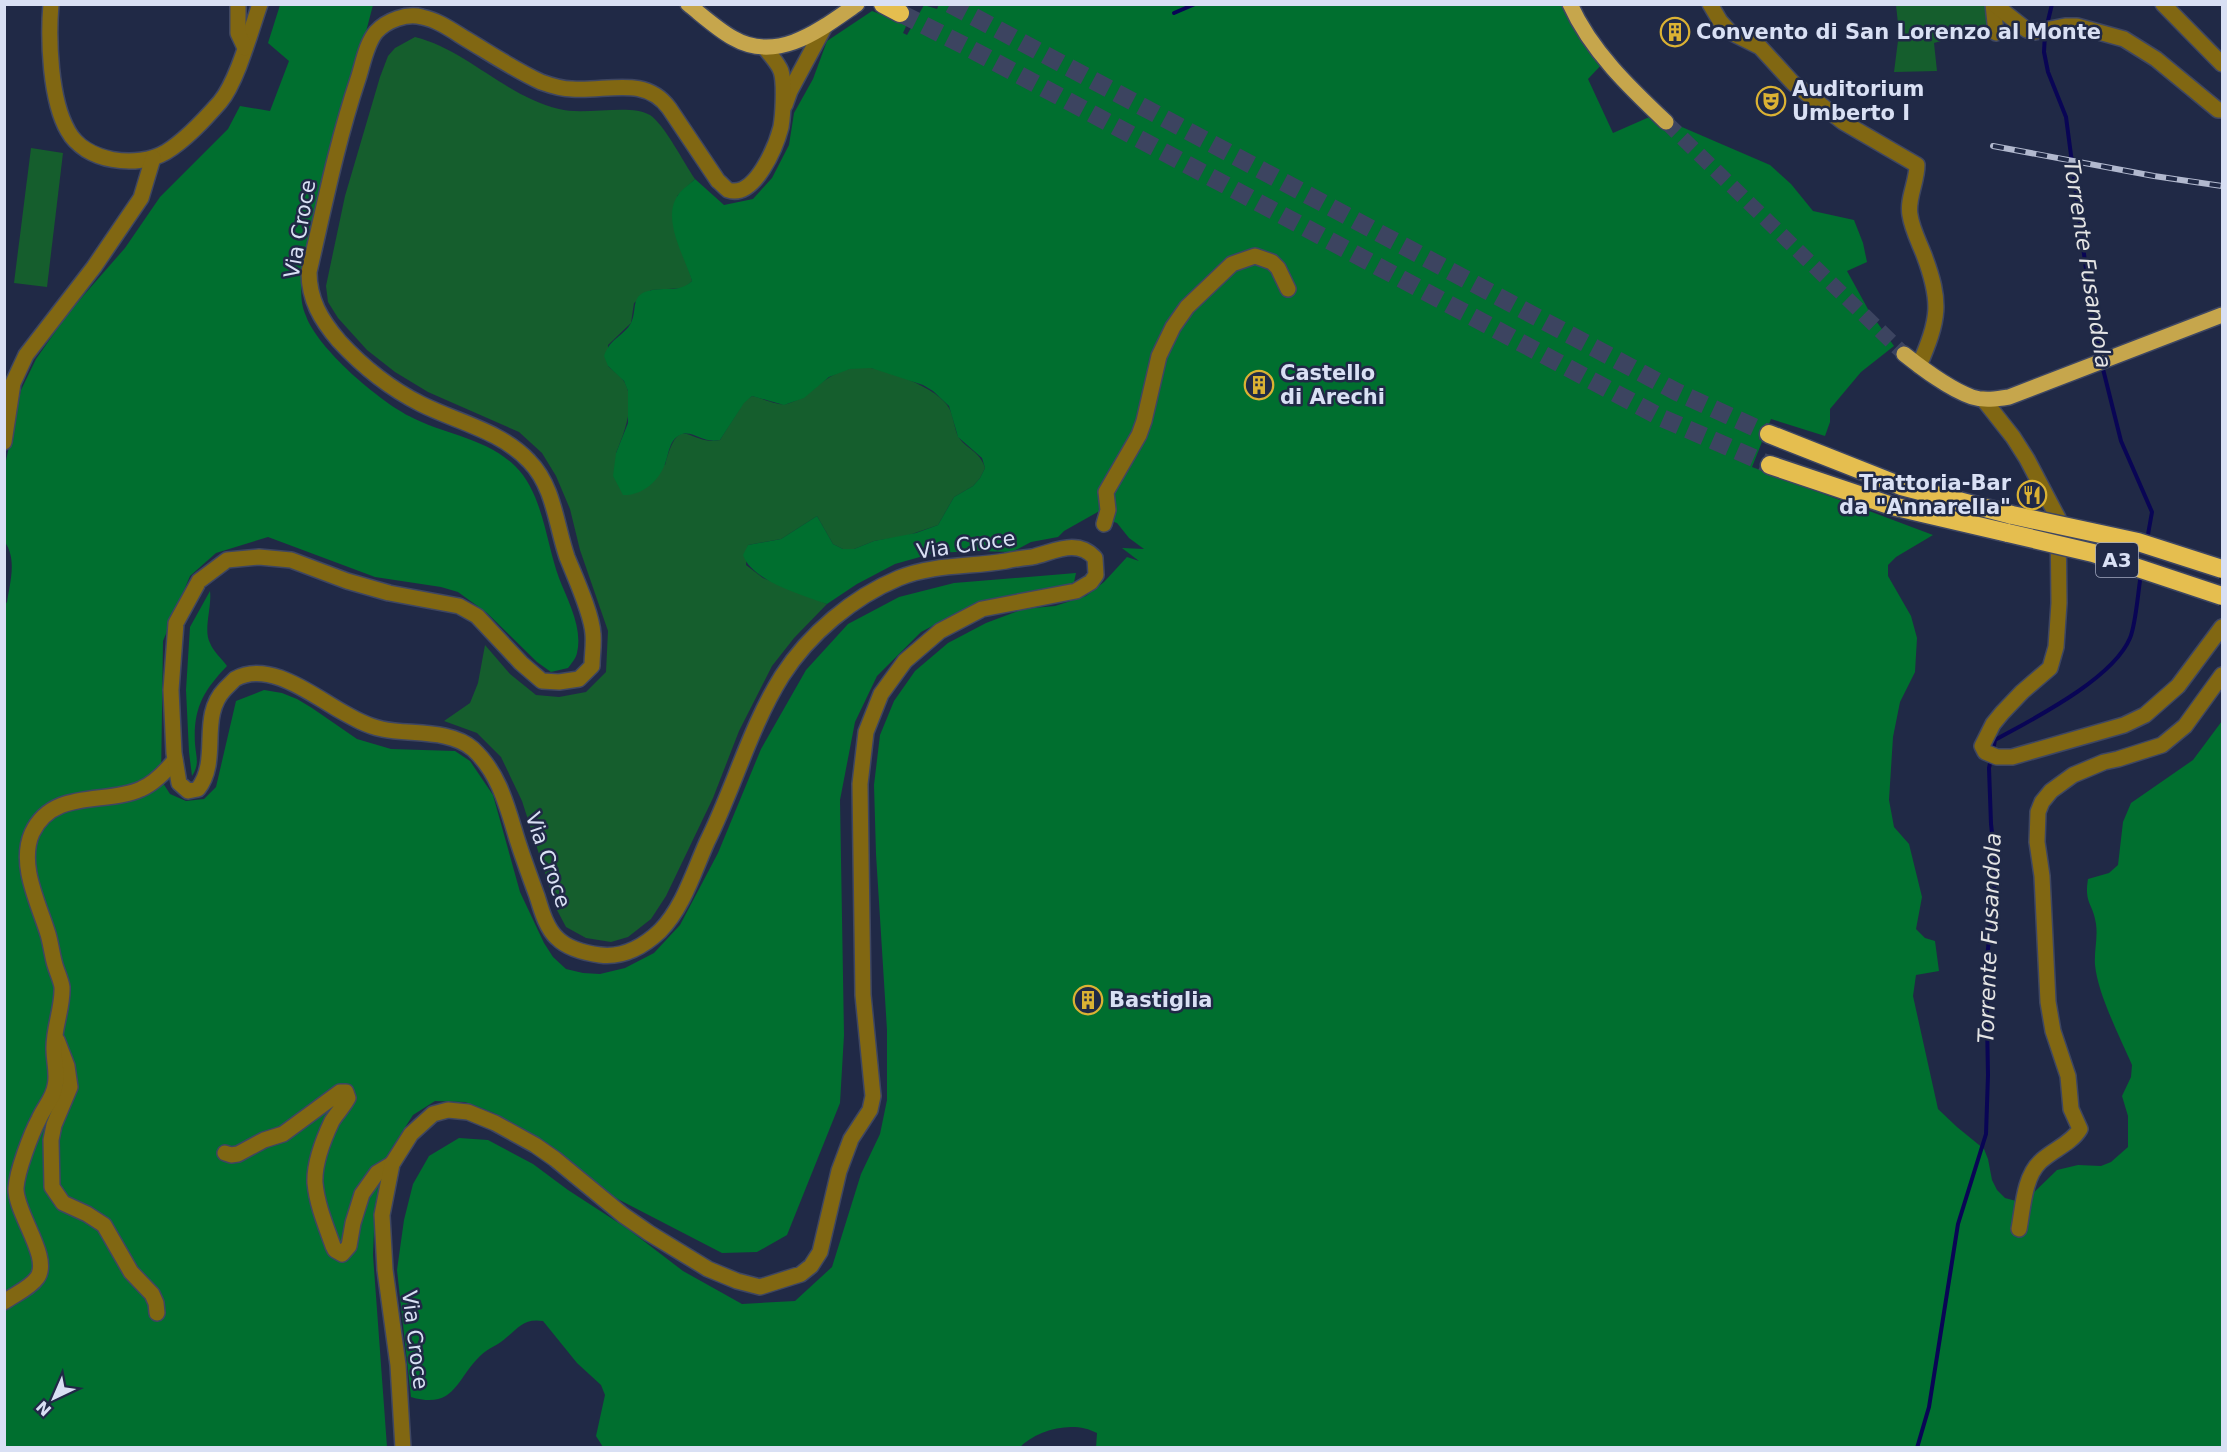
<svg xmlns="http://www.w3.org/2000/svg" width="2227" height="1452" font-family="'DejaVu Sans',sans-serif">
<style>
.green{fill:#155e2d}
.forest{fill:#006f2f}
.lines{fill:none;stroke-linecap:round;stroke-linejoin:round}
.stream{stroke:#090555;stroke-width:4}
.major-tunnel{stroke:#3c4460;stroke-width:15;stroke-dasharray:15 8;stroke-linecap:butt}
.highway-tunnel{stroke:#3c4460;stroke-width:18;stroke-dasharray:18 9;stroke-linecap:butt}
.minor-casing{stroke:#3e4662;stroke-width:18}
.major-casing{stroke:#3e4662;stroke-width:18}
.highway-casing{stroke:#3e4662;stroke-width:21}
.minor{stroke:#816712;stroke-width:15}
.major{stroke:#c6a64c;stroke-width:15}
.highway{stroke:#e5be4f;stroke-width:18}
.rail-casing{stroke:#b1b8ce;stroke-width:6}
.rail{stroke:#202946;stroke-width:4;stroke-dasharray:11;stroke-linecap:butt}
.highway-bridge-casing{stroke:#3e4662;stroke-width:21;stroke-linecap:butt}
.highway-bridge{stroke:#e5be4f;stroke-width:18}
.labels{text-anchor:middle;stroke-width:5;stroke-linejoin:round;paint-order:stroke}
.shield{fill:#202946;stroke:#a2a9c0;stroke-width:1.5}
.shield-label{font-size:20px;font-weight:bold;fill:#d9e0f4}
.poi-label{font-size:21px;font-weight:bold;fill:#d9e0f4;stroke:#202946;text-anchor:start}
.street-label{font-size:21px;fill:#d9e0f4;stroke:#202946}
.water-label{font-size:22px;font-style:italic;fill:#e4e4e4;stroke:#202946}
</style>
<rect width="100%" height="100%" fill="#202946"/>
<!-- green -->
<g class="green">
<path d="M1896,5H1990L1991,31L1969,33L1934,43L1937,71L1894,72L1899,33Z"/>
<path d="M415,37C467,50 505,96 559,109C585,116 630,103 650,115C664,124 684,163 695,179L677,196L687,262L692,281L684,288L651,290L634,303L631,323L608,345V366C613,371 621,376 625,383C636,404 624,433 616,453L665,465C680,409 689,447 720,440L744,402L752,396C762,398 778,406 787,404C805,399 815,386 830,377C838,372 850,368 860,367C881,366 939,388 949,408C953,415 954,426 957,434C963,448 980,450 985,468L980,478L973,486L954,497L938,525L906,536L874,541L854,549H843L833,544L817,516L781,539L748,545L746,565L763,578L827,604L794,638L772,666L739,731L713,798L666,896L651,919L628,937L611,942L586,938L566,927L557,910L522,801L501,757L477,733L444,721L470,703L478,683L485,645L510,674L536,695L559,697L586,692L606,672L608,631L580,550L570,509L556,476L542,453L519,432L428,392L395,372L367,350L338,318L328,302L326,286L345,196L380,77L388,56L395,48Z"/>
<path d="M31,148L63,153L47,287L14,283Z"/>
</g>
<!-- forest -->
<g class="forest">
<path d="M939,4L1566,5L1604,62L1588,79L1613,133L1654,115L1770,165L1791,184L1813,211L1854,220L1863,243L1867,262L1847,271L1869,311L1894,346L1861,372L1830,409V422L1825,436L1771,419L1752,467L1933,535L1896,557L1888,565V576L1911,616L1917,638L1915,672L1900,702L1893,737L1889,800L1894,827L1909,844L1922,897L1916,929L1925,938L1935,941L1939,971L1916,975L1913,996L1938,1109L1957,1127L1984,1149L1988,1159L1992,1180L1997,1190L2005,1198L2016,1201L2027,1199L2057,1170L2078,1165L2101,1166L2111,1162L2128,1147V1116L2122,1096L2131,1077L2132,1065C2120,1037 2098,995 2095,965C2094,951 2098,938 2096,924C2093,903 2084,904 2088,879L2109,873L2118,865L2123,822L2131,803L2193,760L2222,721V1447L1096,1448L1097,1433C1074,1420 1037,1429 1019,1448L603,1447L596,1436L605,1395L601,1385L577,1363L543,1321C525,1318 519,1327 507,1337C499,1345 488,1348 480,1356C456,1379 455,1410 411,1397L397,1270L404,1220L413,1184L429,1156L459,1138L488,1140L533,1164L568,1190L628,1229L683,1271L742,1304L795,1301L832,1267L861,1174L880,1134L887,1100V1030L876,854L874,785L880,735L894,701L915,671L948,643L986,623L1023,609L1055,606L1086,596L1104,582L1127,557L1139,561L1122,548L1144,549L1129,538L1117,523L1111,521L1103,509L1064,531L1058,537L1031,542L1012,552L978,551L934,553L895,564L857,584L827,604C802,595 752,581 743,555L748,545L781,539L817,516L833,544L843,549H854L874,541L916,533L938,525L954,497L973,486L980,478L985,468L982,458L958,437L949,406L933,391L923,385L871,368L850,369L829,377L804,398L784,405L752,396L744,403L720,440C701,444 693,429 680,435C669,440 669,454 665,464C659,481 642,496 623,495L613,476L616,453L628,423V391L624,381L608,366L604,356C610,338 624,336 631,323C638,309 629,294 652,290C668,287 678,293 692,281C685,257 661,219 678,195C682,189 690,184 695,179L724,205L753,199L772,178L789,145L794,113L813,79L827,41L872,11L907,24L903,33L907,35L924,5L937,9Z"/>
<path d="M280,5H373L302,276C301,291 300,302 306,316C318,349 378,400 409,416C442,434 487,438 515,466C543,493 546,543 559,578C568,601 583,628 577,653C576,658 571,664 568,668L551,672L537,662L487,613L458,592L441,587L375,577L268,537L216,553L190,576L163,641L161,780L170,794L186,801L204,799L216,787L236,701L264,690L282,693L297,699L312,708L357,739L391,749L455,751L470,761L493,795L520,892L544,943L553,957L566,969L583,973L600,974L625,968L654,953L680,925L718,853L761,749L806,670L848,624L899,597L954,583L1076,573L1074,582L1048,594L978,602L921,632L877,676L855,722L840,800L844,1035L840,1103L787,1235L757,1252L722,1253L608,1194L572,1162L543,1142L494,1113L465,1102L435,1101L413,1115L388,1154L375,1205L373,1255L387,1447L5,1448L4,606L7,602C10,582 17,560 5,542L4,470L21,390L36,359L69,312L125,248L160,197L228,129L240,106L270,111L289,61L268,43Z"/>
<path d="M210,591C212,607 203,630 210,643C213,651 222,659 227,666C203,691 193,709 195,744C196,757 200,764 192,776L189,752L186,690L190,627Z"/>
</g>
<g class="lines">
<!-- stream -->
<g class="stream">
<path d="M1174,13L1195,4"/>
<path d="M2047,25L2052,4"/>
<path d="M2045,33L2044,52L2048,72L2066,117L2092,315L2101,358"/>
<path d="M2102,365L2121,441L2152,512L2147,540"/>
<path d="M1993,751L1995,740C2033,719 2113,679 2130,638C2136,624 2138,591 2141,574"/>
<path d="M1917,1448L1929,1407L1958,1224L1986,1134L1988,1075L1986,969L1996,868L1991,824L1989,768L1991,759"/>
</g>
<!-- major-tunnel -->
<path class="major-tunnel" d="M1666,122L1904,354"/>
<!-- highway-tunnel -->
<g class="highway-tunnel">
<path d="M950,4L1677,392L1769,434"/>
<path d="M900,13L965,46L1662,418L1770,465"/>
</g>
<!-- minor casing -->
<g class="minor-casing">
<g id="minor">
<path d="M51,4C48,39 50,100 68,131C85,162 137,169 166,152C186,140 205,119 220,102C237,82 251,30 260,4"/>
<path d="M238,4V33L245,48"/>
<path d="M1710,4L1720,21L1730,32L1760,47L1793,83L1843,122L1917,165C1917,182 1907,199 1910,215C1912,229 1919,242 1924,255C1942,303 1939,319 1919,366"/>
<path d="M1993,4L1996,33"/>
<path d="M1994,4L2027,30L2035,32L2065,26H2077L2124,39L2156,59L2218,110H2222"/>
<path d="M2163,4L2222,64"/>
<path d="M785,105L790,91L825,26"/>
<path d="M1983,399L2013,437L2027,459L2058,518L2059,603L2056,647L2050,668L2022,692L2002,713L1993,724L1982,746L1985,752L1997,757H2012L2124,725L2145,715L2178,686L2222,627"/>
<path d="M4,442L13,383L26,355L94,267L141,198L153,158"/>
<path d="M1104,524L1108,510L1106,492L1139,435L1144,421L1159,356L1173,327L1187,307L1232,264L1255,256L1272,262L1278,268L1288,289"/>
<path d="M57,1040L67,1066L70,1087L54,1125L51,1140L52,1187L63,1203L87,1214L104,1225L131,1272L152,1294L156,1303L157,1313"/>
<path d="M225,1153L231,1155L238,1154L264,1140L283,1134L340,1092H346L348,1098C344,1106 337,1113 332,1121C324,1138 314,1164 315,1183C317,1205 326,1226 333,1246L335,1250L342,1254L349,1246L353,1223L362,1194L377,1173L392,1164"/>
<path d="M2019,1229C2023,1208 2024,1177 2040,1162C2052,1150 2071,1144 2080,1129L2071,1109L2068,1076L2053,1031L2048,1002L2042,876L2037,842L2038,812L2042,802L2051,791L2073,775L2104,762L2118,759L2162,745L2185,726L2222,675"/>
<path d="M4,1302C15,1294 30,1288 37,1278C52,1258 15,1213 16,1188C17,1171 31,1134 39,1119C44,1107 53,1099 55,1086C58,1075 54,1061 54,1050C53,1029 63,1008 62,987C61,980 57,972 55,965C52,955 51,944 48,934C39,904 18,865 32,833C53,788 106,805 141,789C155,783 166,771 175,760"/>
<path d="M403,1448L398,1365L385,1270L382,1215L392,1164L411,1134L433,1114L448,1110L468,1112L495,1123L535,1145L555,1159L623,1215L649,1233L708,1269L737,1281L760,1287L801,1274L811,1266L820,1252L839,1171L851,1139L870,1110L873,1096L863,995L860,784L866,732L881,694L905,661L940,631L982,609L1076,591L1091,582L1096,575L1095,558C1077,538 1054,552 1032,557C1023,558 1014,559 1006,561C971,567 933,564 899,578C853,597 809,634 782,676C750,727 734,788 707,842C694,871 683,908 660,931C643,947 624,958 600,955C585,953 568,949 557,938C546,928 541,909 537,896C530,877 523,858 517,839C507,806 499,773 473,749C450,729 410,735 382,729C367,726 353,718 339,710C311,694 268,660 235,679C234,680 226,688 225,689C198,717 221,759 198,789L188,791L179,783L174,753L171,690L176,623L199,581L227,560L259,557L291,560L347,581L389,593L459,606L477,616L521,663L542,681L559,682L579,679L592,666C592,656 594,645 593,634C592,614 575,577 567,557C556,525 554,486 529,461C501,431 457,422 421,404C389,388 363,367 339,341C321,320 309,300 309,272C324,207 337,142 358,79C363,64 366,44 376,32C387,20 407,13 422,17C438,20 453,31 466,39C491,54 515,70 541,82C552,86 561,89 572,89C606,92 645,75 669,108L718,181C721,183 725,188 728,190C755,199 776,146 781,127C783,115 785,83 781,71C778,63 770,55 765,48"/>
</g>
</g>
<!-- major casing -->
<g class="major-casing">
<g id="major">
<path d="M688,4C703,16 717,29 733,38C778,64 821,29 857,4"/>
<path d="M1570,4C1591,51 1630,88 1666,122"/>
<path d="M1904,354C1923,369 1949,389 1972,397C1984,401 1997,399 2009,397L2222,315"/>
</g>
</g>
<!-- highway casing -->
<g class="highway-casing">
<g id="highway">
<path d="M883,4L900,13"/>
<path d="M1769,434L1901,486L2012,515"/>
<path d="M1770,465L1892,506L2008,533"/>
</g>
</g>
<!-- minor -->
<use href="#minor" class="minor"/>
<!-- major -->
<use href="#major" class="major"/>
<!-- highway -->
<use href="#highway" class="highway"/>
<!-- rail casing -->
<g class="rail-casing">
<path id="rail" d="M1993,146L2154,176L2222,186"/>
</g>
<!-- rail -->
<use href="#rail" class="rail"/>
<!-- highway-bridge casing -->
<g class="highway-bridge-casing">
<g id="highway-bridge">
<path d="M2012,515L2138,542L2222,569"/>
<path d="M2008,533L2093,553L2222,596"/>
</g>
</g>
<!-- highway-bridge -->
<use href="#highway-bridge" class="highway-bridge"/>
</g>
<!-- icons -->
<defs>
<g id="building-ring" transform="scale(1.5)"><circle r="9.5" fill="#202946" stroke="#dbb233" stroke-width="1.5"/><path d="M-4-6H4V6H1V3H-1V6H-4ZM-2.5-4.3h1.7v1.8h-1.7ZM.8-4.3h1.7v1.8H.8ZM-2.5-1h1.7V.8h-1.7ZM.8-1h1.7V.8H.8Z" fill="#dbb233"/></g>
<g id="theatre-ring" transform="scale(1.5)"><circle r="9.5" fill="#202946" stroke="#dbb233" stroke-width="1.5"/><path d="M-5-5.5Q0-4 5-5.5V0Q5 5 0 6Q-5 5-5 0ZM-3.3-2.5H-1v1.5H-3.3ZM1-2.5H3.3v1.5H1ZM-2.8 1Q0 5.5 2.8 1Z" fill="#dbb233"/></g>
<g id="restaurant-ring" transform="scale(1.5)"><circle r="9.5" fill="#202946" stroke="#dbb233" stroke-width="1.5"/><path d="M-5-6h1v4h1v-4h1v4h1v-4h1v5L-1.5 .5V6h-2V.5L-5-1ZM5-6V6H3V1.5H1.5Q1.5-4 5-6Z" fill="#dbb233"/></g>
</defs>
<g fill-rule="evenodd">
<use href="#building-ring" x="1675" y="32"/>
<use href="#theatre-ring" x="1771" y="101"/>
<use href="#building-ring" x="1259" y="385"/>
<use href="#restaurant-ring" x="2032" y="495"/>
<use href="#building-ring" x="1088" y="1000"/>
</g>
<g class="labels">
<!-- shield labels -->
<rect class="shield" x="2096" y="543" width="42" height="34" rx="4.5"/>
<g class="shield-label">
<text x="2117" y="567">A3</text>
</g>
<!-- poi labels -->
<g class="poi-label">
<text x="1696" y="39">Convento di San Lorenzo al Monte</text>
<text x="1792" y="96">Auditorium<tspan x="1792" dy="24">Umberto I</tspan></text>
<text x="1280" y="380">Castello<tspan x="1280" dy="24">di Arechi</tspan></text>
<text x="2011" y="490" text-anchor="end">Trattoria-Bar<tspan x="2011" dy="24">da "Annarella"</tspan></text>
<text x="1109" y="1007">Bastiglia</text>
</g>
<!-- street labels -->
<g class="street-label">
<text transform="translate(300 229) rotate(-80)" y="7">Via Croce</text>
<text transform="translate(966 545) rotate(-8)" y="7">Via Croce</text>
<text transform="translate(548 860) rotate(71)" y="7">Via Croce</text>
<text transform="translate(415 1340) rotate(83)" y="7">Via Croce</text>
</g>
<!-- water labels -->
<g class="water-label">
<text transform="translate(2088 264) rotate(81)" y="8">Torrente Fusandola</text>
<text transform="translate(1989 938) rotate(-88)" y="8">Torrente Fusandola</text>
</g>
</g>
<!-- border -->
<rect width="2227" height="1452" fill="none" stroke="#d9e0f4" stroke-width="12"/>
<!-- north arrow -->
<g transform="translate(54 1398) rotate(224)" stroke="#202946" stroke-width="4.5" paint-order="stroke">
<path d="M0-4.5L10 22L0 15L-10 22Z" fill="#d9e0f4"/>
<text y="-9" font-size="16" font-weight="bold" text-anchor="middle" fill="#d9e0f4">N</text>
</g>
</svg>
